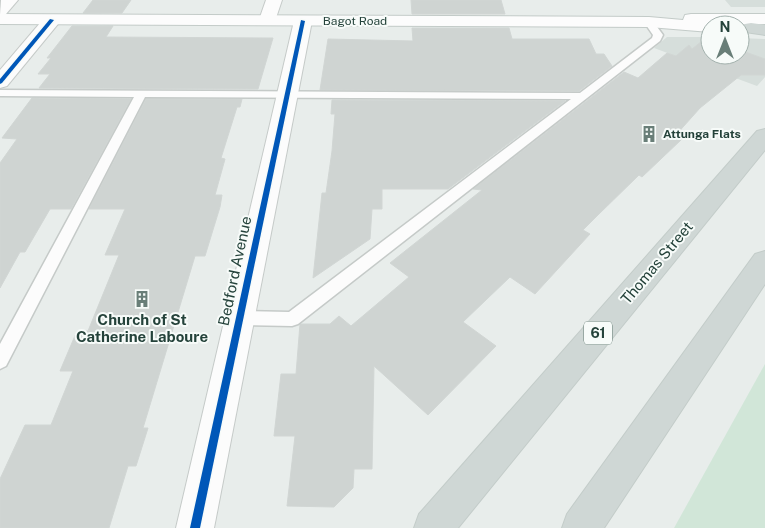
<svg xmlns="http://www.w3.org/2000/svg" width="765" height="528" font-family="'Public Sans',sans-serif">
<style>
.built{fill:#d6dedb}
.green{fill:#d1e6d8}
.building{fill:#cfd4d2;stroke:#d1d6d4}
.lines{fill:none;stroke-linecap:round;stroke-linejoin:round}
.lane-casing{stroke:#c5cac8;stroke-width:3}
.street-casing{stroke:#c5cac8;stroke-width:2}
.secondary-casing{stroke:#c3cbc8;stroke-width:2}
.primary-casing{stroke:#c3ccc9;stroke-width:2}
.lane{fill:#fcfcfc;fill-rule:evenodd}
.street{fill:#fcfcfc;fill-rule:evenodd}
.secondary{fill:#fcfcfc;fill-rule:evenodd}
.primary{fill:#cfd7d5;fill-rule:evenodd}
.cycleway-casing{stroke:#f7fbf9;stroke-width:3}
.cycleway{fill:#0057b8;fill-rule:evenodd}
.labels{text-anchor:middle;stroke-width:4;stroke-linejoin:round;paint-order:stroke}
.far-street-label{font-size:12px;fill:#24423a;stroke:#f7fbf9}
.far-poi-label{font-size:12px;font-weight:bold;fill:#24423a;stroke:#f7fbf9;text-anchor:start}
.shield{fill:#f7fbf9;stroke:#637a73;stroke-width:1}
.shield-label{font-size:14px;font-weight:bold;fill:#24423a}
.street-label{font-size:15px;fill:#24423a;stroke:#f7fbf9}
.poi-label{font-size:15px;font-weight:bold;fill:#24423a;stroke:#f7fbf9}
</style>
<rect width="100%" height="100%" fill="#e8edeb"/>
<!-- built -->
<g class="built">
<path d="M725,0H765V7H731Z"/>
<path d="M667,37H710V55H740V38L765,39V77L757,86L654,48Z"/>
</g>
<!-- green -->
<path class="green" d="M765,364V528H674Z"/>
<!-- building -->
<g class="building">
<path d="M93,0H131L122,13H83Z"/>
<path d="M411,0H501L505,14H412Z"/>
<path d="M72,26H113L106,37L273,38L258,89L39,88L50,74H38L51,58H47Z"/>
<path d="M412,28H509L512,39H589L596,54H604L612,66L579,91L320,90L328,39L413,41Z"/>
<path d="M706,38L710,40V55H740V50L765,59V75H741L700,108L675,136L682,139L642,177L639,175L599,214L583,230L590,234L535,294L510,277L463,322L496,346L428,415L374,366L372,469H354L353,488L334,507L287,506L295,436H274L281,374H296L300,324H330L339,316L351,326L409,277L390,263L482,190L473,189L624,72L638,78L667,53L676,56L689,45L692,49Z"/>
<path d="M32,98L131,99L71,209H50L25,252H20L0,288V163L17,139L2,138Z"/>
<path d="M146,99H242L240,107H237L221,158L225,159L215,195H222L220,207L205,256H195L143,428H148L136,466H128L109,528H0V479L25,425H51L73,371H60L77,331H88L119,255H105L125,209H89Z"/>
<path d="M332,100L565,101L448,189H382V209H372L370,239L313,278L322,193H326L332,151L335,114H331Z"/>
</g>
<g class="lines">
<!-- lane casing -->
<g class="lane-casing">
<path id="lane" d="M649,19L652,20L663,35L660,41L298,324L292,326L240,325L234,323L232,318L234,313L240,311L289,312L571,99L145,97L6,366L0,369V344L134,97L0,96V90L580,93L652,38L653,35L644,22Z"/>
</g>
<!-- street casing -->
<g class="street-casing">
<g id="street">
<path d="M18,0L6,14L0,15L1,0Z"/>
<path d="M266,0H282L274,24L268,25L262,24L259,20Z"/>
<path d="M52,15L58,16L61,20L58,24L7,86L0,88V70L46,16Z"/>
<path d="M303,16L309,17L312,21L214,528H176L294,21L297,17Z"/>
</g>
</g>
<!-- secondary casing -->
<g class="secondary-casing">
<path id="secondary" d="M0,14L649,17L683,20L685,15L691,14H765V24L710,25V32L649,27L0,24Z"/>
</g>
<!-- primary casing -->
<g class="primary-casing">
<g id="primary">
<path d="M751,23L765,25V35L745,32L742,28L745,24Z"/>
<path d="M765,129V150L458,528H414L419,514L757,131Z"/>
<path d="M765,251V284L604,528H562L567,514L755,254Z"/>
</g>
</g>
<!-- lane -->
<use href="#lane" class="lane"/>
<!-- street -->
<use href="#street" class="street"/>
<!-- secondary -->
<use href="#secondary" class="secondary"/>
<!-- primary -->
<use href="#primary" class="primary"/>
<!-- cycleway casing -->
<g class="cycleway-casing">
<g id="cycleway">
<path d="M50,19L54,20L2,83L0,84V79Z"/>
<path d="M301,20L305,21L200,528H190Z"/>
</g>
</g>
<!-- cycleway -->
<use href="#cycleway" class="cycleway"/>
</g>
<!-- icons -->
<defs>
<g id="building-bare" transform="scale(1.35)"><path d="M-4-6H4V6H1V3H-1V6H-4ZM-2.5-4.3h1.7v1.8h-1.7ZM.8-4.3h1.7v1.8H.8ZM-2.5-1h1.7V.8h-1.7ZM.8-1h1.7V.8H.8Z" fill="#697e78" stroke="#f7fbf9" stroke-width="2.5" paint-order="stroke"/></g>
</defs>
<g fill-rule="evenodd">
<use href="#building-bare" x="649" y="134"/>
<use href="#building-bare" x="142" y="299"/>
</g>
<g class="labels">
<!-- far-street labels -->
<g class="far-street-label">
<text x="355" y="25">Bagot Road</text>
</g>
<!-- far-poi labels -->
<g class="far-poi-label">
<text x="663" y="138">Attunga Flats</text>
</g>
<!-- shield labels -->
<rect class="shield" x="584" y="321.5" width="28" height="23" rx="4"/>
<g class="shield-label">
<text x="598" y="338">61</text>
</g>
<!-- street labels -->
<g class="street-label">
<text transform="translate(657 263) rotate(-50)" y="5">Thomas Street</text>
<text transform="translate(235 271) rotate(-78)" y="5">Bedford Avenue</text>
</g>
<!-- poi labels -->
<g class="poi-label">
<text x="142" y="325">Church of St<tspan x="142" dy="17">Catherine Laboure</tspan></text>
</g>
</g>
<!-- north arrow -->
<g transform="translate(725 40)"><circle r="24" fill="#f7fbf9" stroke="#a3b1ad"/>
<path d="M0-4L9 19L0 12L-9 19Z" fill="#697e78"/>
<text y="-8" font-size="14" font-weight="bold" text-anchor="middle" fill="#24423a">N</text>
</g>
</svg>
